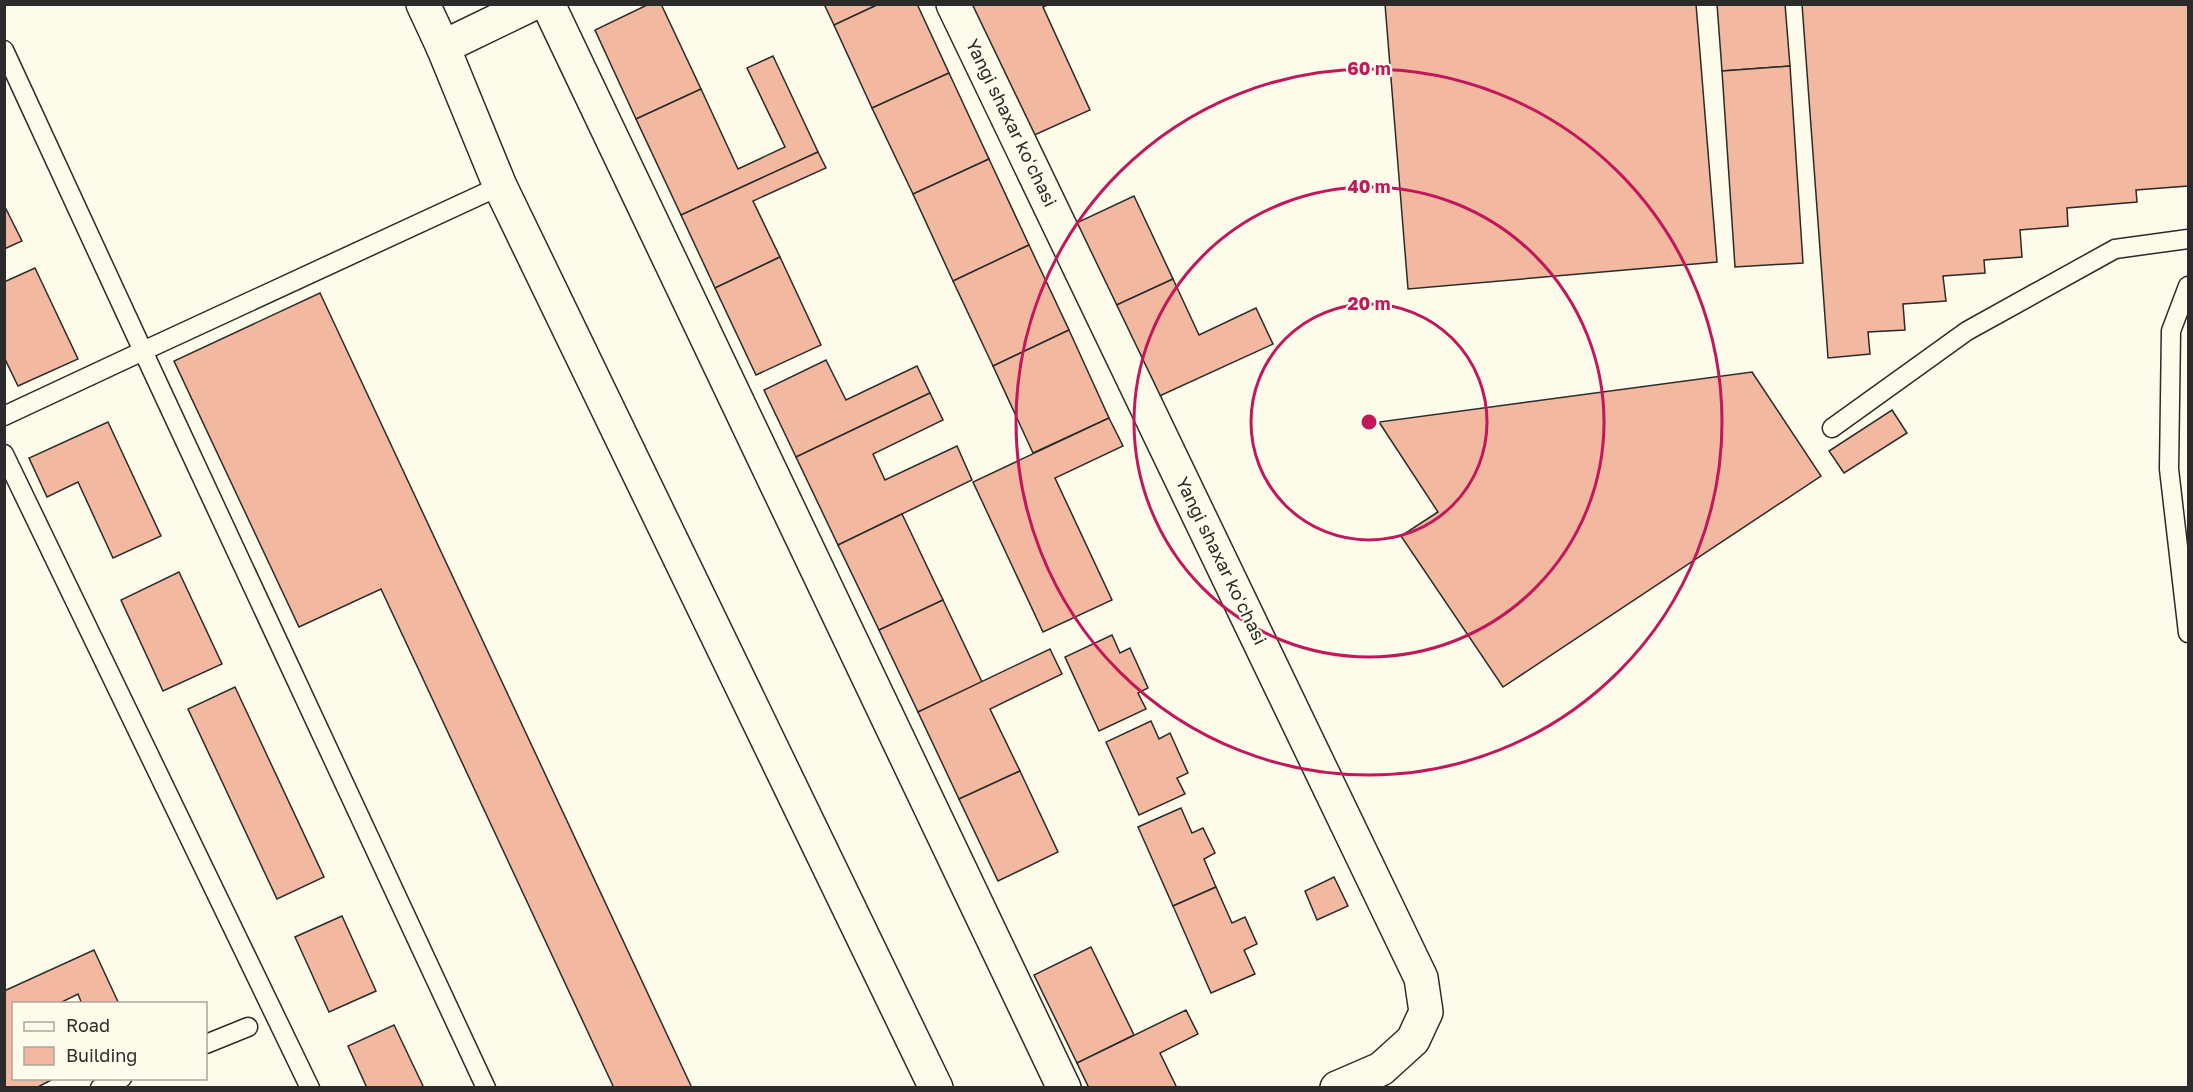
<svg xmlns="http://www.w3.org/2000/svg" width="2193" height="1092" font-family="'Golos Text',sans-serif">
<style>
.building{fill:#f2b8a0;stroke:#2b2b2b;stroke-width:1.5}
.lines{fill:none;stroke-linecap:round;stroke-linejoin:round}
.lane-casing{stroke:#2b2b2b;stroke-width:21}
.street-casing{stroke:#2b2b2b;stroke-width:36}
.secondary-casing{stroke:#2b2b2b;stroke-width:36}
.lane{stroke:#fdfbea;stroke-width:18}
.street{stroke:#fdfbea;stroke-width:33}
.secondary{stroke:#fdfbea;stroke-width:33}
.ring{fill:none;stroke:#c2185b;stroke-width:3}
.labels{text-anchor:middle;stroke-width:4.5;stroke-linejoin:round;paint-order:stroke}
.street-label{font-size:18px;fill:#2b2b2b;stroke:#fdfbea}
.centre{fill:#c2185b;stroke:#fdfbea;stroke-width:3}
.ring-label{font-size:18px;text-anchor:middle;font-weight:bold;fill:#c2185b;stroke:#fdfbea;stroke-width:4.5;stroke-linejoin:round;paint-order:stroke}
</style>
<rect width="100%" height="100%" fill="#fdfbea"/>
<!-- building -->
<g class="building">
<path d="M649,4H661L701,89L636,119L595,30Z"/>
<path d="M824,4H879L834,25Z"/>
<path d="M879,4H917L949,73L872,108L834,25Z"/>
<path d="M970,4H1049L1043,7L1090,110L1030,137Z"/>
<path d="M1385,4H1696L1717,262L1408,289Z"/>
<path d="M1717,4H1785L1790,66L1722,71Z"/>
<path d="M1802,4H2188V186L2136,190L2137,202L2067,208L2068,226L2020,230L2022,257L1984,260L1985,273L1943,276L1946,301L1903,304L1905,330L1868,332L1870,354L1828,358Z"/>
<path d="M773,56L818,152L681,215L636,119L701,89L738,169L785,147L747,68Z"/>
<path d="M1790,66L1803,263L1735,267L1722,71Z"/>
<path d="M949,73L989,159L913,194L872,108Z"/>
<path d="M818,152L826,168L753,201L780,257L715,288L681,215Z"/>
<path d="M989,159L1029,245L953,281L913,194Z"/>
<path d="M1134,196L1173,279L1110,308L1072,225Z"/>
<path d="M4,205L22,241L4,249Z"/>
<path d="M1029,245L1069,330L993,366L953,281Z"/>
<path d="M780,257L821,345L756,375L715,288Z"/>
<path d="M35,268L78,359L18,386L4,357V282Z"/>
<path d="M1173,279L1199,335L1256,308L1273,344L1153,399L1110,308Z"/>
<path d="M320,293L692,1088H614L381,589L299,627L174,361Z"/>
<path d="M1069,330L1109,418L1033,453L993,366Z"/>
<path d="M826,360L846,400L917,366L930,393L796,457L764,390Z"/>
<path d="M1752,372L1821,476L1503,687L1401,536L1438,512L1379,422Z"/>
<path d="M930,393L943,420L873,454L885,480L957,446L972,480L838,545L796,457Z"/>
<path d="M1892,410L1907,433L1844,473L1829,451Z"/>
<path d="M1109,418L1123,446L1055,478L1112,600L1043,632L973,482Z"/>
<path d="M108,422L161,536L113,558L78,482L47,497L29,458Z"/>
<path d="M902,514L943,600L879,630L838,545Z"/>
<path d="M179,572L222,664L163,691L121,600Z"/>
<path d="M943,600L982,682L918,712L879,630Z"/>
<path d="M1112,635L1120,653L1130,648L1148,688L1138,693L1146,709L1099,731L1065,657Z"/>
<path d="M1050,649L1062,674L990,709L1020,771L959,799L918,712Z"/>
<path d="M235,687L324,877L277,899L188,709Z"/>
<path d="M1151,721L1159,739L1170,733L1188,773L1177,778L1185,794L1139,815L1106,742Z"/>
<path d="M1020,771L1058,852L998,881L959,799Z"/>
<path d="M1181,808L1192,833L1203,828L1215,853L1204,859L1216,887L1173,906L1138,827Z"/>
<path d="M1334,877L1348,906L1317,920L1305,891Z"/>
<path d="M1216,887L1232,923L1245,917L1257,944L1244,950L1255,974L1211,993L1173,906Z"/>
<path d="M342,916L376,991L329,1012L295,937Z"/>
<path d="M1091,947L1134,1035L1077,1063L1034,975Z"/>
<path d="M94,950L119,1004H82L78,994L58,1004H14V1078H55L36,1088H4V991Z"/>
<path d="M1186,1010L1198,1034L1160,1053L1177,1088H1089L1077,1063Z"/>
<path d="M394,1025L424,1088H367L348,1046Z"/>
</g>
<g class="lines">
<!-- lane casing -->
<g class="lane-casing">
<g id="lane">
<path d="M4,50L143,351L500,186"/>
<path d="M2188,286L2171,331L2169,469L2188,633"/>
<path d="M4,416L143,351L486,1088"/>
<path d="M1832,428L1967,331L2115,249L2188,239"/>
<path d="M4,454L310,1088"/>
<path d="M206,1044L248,1027"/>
<path d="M100,1088L122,1078"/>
</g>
</g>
<!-- street casing -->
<g class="street-casing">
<g id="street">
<path d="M548,4L1064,1088"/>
<path d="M953,4L1421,978L1426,1012L1413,1040L1381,1069L1337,1088"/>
<path d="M443,47L532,4"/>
</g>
</g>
<!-- secondary casing -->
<g class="secondary-casing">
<path id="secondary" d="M423,4L443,47L500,186L936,1088"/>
</g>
<!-- lane -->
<use href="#lane" class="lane"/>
<!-- street -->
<use href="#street" class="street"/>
<!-- secondary -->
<use href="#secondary" class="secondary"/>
</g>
<!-- distance rings -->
<g class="ring">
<circle cx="1369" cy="422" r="118"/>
<circle cx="1369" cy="422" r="235"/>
<circle cx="1369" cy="422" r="353"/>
</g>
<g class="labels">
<!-- street labels -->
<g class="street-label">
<text transform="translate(1011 123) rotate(64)" y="6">Yangi shaxar koʻchasi</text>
<text transform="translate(1221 561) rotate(64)" y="6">Yangi shaxar koʻchasi</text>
</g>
</g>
<circle cx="1369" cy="422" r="9" class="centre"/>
<g class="ring-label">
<text x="1369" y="75">60 m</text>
<text x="1369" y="193">40 m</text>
<text x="1369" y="310">20 m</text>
</g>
<!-- border -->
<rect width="2193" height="1092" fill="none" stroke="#2b2b2b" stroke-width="12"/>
<!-- legend -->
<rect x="12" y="1002" width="195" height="78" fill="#fdfbea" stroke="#a9a89e" stroke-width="1.5"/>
<rect x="24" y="1022" width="30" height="9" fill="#fdfbea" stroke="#a9a89e" stroke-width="1.5"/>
<text x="66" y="1032" font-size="18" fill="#2b2b2b">Road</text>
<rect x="24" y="1047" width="30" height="18" fill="#f2b8a0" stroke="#a9a89e" stroke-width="1.5"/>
<text x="66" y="1062" font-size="18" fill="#2b2b2b">Building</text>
</svg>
